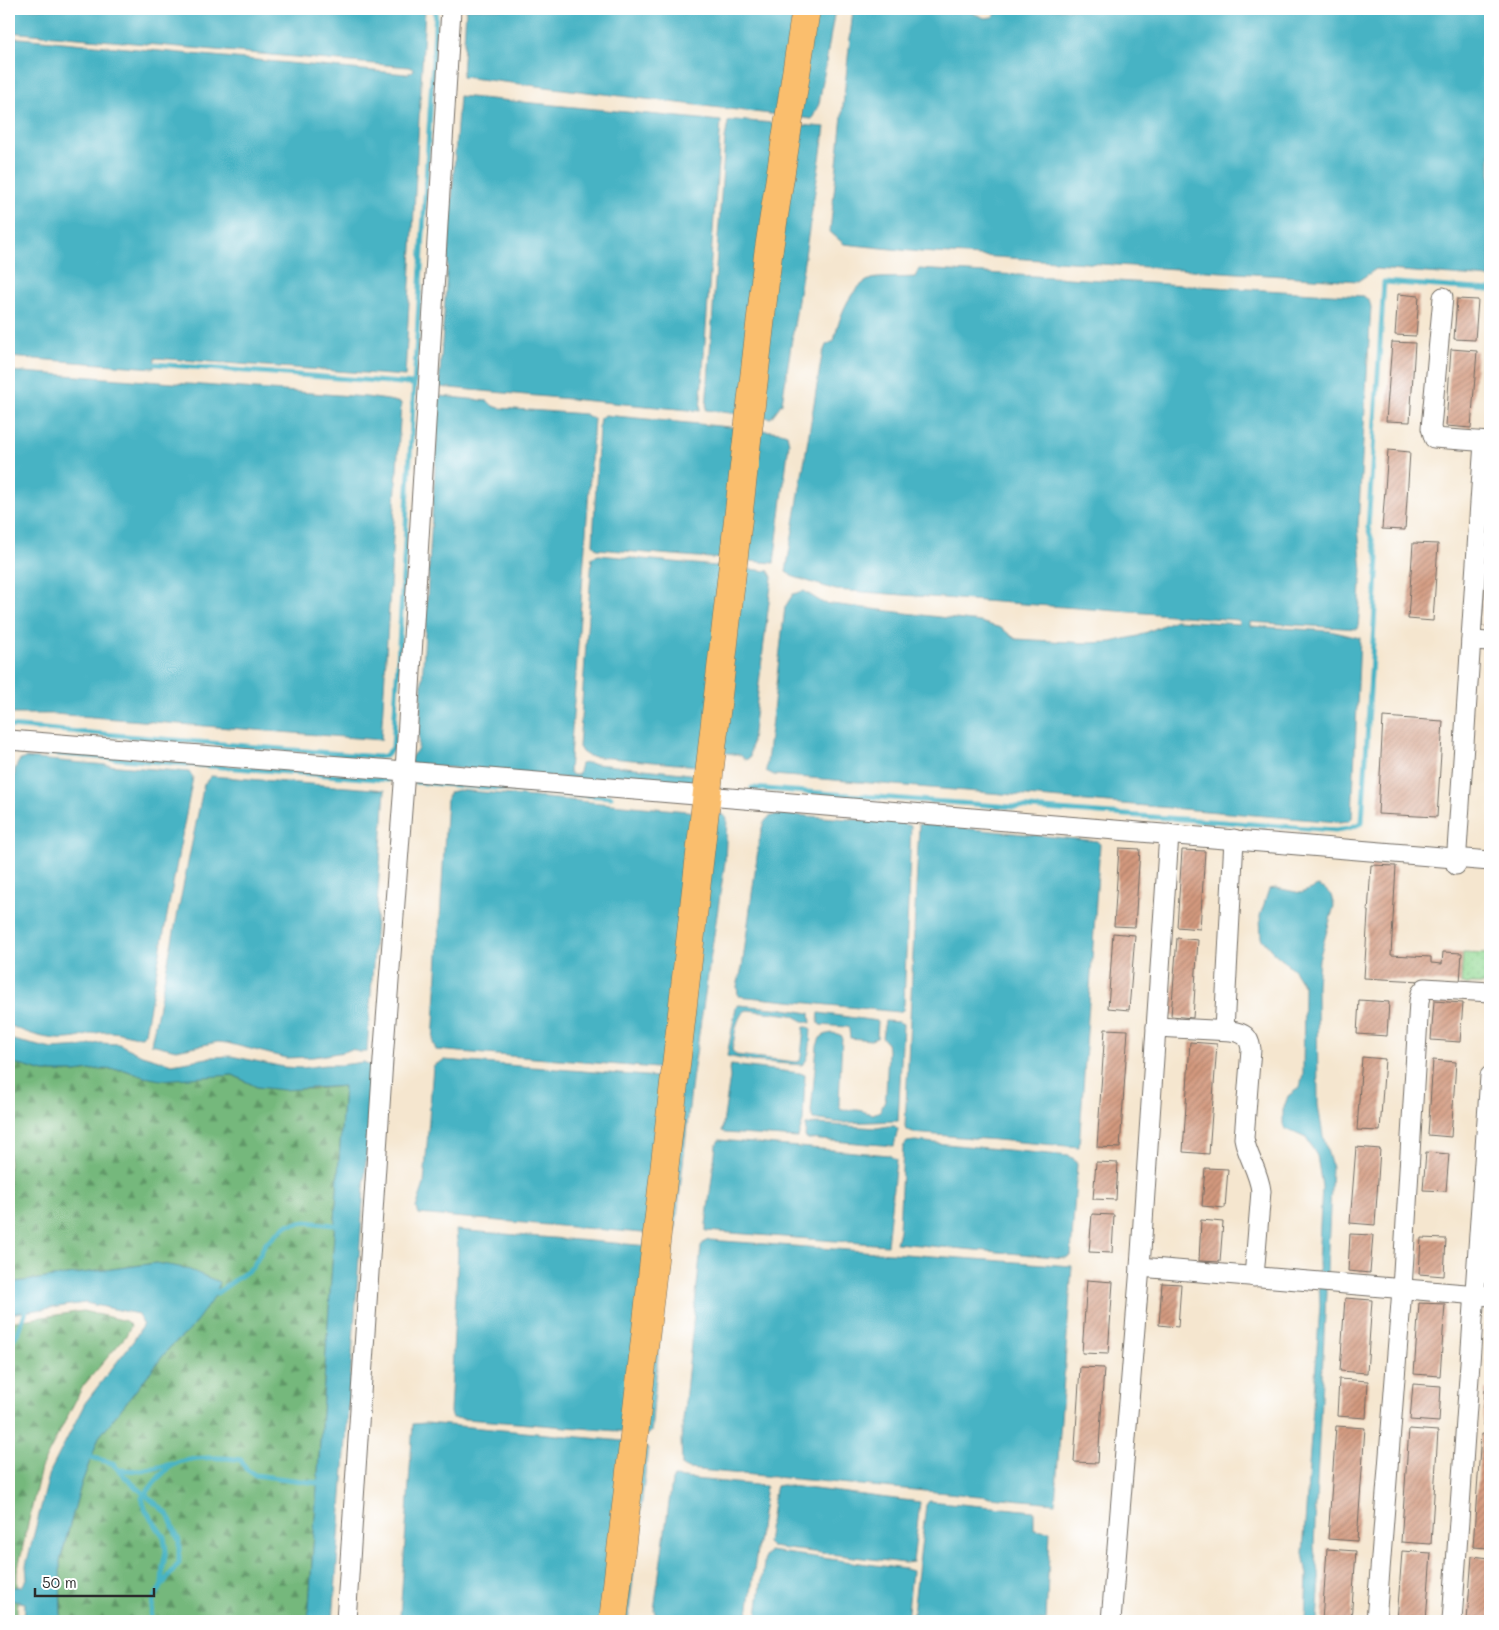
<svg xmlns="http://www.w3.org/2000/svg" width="1499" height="1630" font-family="Mali,sans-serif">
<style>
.green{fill:url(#green-dots);stroke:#5e825e}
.forest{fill:url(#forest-firs);stroke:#507254}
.water{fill:#47b3c4;stroke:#396f78}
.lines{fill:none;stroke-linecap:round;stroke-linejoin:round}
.stream{stroke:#47b3c4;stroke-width:5}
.building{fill:url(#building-hatch)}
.minor-casing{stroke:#726c64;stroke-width:21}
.primary-casing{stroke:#726c64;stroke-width:29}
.minor{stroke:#fff;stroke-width:19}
.primary{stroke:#fabe6d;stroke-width:28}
</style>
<defs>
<pattern id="green-dots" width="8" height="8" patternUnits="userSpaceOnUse" patternTransform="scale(1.25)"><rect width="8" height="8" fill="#91d892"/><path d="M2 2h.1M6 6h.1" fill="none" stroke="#7dba7e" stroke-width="1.8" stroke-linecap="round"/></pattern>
<pattern id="forest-firs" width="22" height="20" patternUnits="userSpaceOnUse" patternTransform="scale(1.25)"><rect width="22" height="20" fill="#74b87c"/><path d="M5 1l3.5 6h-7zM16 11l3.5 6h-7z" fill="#5f9666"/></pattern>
<pattern id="building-hatch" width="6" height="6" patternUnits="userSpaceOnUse" patternTransform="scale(1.25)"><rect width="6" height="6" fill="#d3997e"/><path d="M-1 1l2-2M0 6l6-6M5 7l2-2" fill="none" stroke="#ab7d67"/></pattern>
</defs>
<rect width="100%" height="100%" fill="#fff"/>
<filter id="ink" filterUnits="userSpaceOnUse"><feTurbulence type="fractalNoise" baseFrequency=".02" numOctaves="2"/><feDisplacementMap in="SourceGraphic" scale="10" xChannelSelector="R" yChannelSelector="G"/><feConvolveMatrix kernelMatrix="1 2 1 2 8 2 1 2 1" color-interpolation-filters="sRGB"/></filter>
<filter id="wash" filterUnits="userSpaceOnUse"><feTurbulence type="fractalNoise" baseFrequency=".0096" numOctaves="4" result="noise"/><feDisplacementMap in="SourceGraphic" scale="20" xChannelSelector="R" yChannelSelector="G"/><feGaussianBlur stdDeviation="1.12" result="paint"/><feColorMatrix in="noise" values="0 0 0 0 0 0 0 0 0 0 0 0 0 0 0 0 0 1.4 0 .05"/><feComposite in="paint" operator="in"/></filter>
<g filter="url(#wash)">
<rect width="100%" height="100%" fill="#f5e6cf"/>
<!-- green -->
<path class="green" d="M1463,953L1490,954V980L1487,984H1461Z"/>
<!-- forest -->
<g class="forest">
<path d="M9,1062L44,1072H75L99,1069L125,1070L144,1077L233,1075L257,1087L313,1089L344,1086L308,1621H61L60,1561L81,1485L99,1437L170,1347L189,1331L156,1263L9,1283Z"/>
<path d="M83,1311L126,1321L131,1326L125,1337L83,1386L41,1468L17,1572V1621H9V1322Z"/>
</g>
<!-- water -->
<g class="water">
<path d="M9,9H425L405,376L155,358L154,368L9,357V37L406,74L412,72L414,69L409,67L9,32Z"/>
<path d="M466,9H835L819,104L812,119L462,77Z"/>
<path d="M853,9H963L985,18L992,17L1003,9H1490V278L1376,269L1358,281L920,252L844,244L830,232Z"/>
<path d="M459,96L721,121L700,411L439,387Z"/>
<path d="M735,120L825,127L782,403L771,418L706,410L725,139L728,122Z"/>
<path d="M919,269L1363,296L1369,300L1371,307L1358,527L1362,571L1358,629L1250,622V626L1330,631L1360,638L1352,818L1349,821L1338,822L774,775L766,771L785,607L793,594L804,591L823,603L980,622L1001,628L1016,639L1087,643L1111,642L1138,636L1175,620L1239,624L1238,620L836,590L794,577L786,572L822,355L826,345L834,341C839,319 848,288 871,279C877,277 906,278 915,277Z"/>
<path d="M9,371L366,397L388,400L401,403L381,740L54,714H9Z"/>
<path d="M441,396L488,401L493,406L500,408L585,414L594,419L569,772L573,775H578L581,764L587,763L682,773L696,775L707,791L411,764L410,758L418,749L439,400Z"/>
<path d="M605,415L781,432L787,434L789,443L774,563L597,549L593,544L599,425L600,418Z"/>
<path d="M599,555L769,571L772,577L750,757L746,760L740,755L714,751L699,766L588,756L582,752L579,747L592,557Z"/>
<path d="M25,758L189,772L193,777L145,1033L142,1037C131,1037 121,1032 111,1032C99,1031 88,1035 77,1038C52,1042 31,1035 9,1025V877L15,769L19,761Z"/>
<path d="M211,776L385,790L367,1052H358L352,1049L344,1052L313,1057L286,1058L227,1043L218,1042L176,1050L151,1044L204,784Z"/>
<path d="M458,790L720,814L725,816L727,819L725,862L692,1080L676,1227L673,1233L666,1235L418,1214L416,1208L424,1184L433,1066L444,1060L683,1079L681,1070L436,1050L433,1043L447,797L450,792Z"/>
<path d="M782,814L900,823L911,826L904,1004L903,1010L899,1012L738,996L737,986L742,968L759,842C763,825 762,815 782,814Z"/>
<path d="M919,824L1097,841L1100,844L1079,1147L913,1133L907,1130L905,1127Z"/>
<path d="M1318,886L1325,889L1331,895L1334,906L1319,959L1317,985L1318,1105L1323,1136L1332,1167L1314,1546C1314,1555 1318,1563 1319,1573C1320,1589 1318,1605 1317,1621H1305L1307,1575L1303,1553L1320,1305L1318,1262L1322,1187L1317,1156L1306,1138L1286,1129L1283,1124V1110L1288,1096L1300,1087L1303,1075L1304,986L1294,970L1272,951L1261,938L1260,916L1269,889L1276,888L1301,893Z"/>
<path d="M739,1005L784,1009L810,1013L811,1023L803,1021L792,1015L747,1010C735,1015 735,1039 732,1050L736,1055L796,1062L800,1061L801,1057L804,1027H808L811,1029C810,1040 811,1059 802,1065L751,1061L727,1056L736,1007Z"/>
<path d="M819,1013L877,1021L878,1022L877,1038L871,1040L850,1038L849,1029L847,1027L820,1025L818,1022Z"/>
<path d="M885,1021L899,1022L903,1024L898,1121L841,1123L813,1119L811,1112L817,1046L820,1038C827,1032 835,1032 842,1036L839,1103L841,1110H858L873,1114L880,1111L885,1100L886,1094L888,1050L887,1043L882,1037Z"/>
<path d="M9,1039L52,1049L82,1047L99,1043L119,1044L142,1055L172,1064L213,1057L231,1056L284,1067L302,1068L325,1065H341L364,1062L371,1066L372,1077L333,1621H308L344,1086L283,1090L257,1087L233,1075L161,1080L144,1077L125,1070L99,1069L75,1072H44L9,1062Z"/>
<path d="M731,1065L800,1073L805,1075L803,1121L798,1138L725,1133L722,1131L730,1077L729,1069Z"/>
<path d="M818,1124L877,1128L888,1126H895L898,1129L894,1146L808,1139L805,1137L806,1125Z"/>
<path d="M719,1140L889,1155L896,1160L887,1245L706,1231V1225L716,1145Z"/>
<path d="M915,1141L1069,1156L1073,1158L1077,1164L1071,1255L1066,1258L896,1243L899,1230L903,1147L907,1142Z"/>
<path d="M456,1230L650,1246L667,1257L651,1432L648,1435L630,1432L453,1418L450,1413L458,1252Z"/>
<path d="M709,1240L1072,1266L1055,1503L688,1469L682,1466L681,1440L701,1247L704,1242Z"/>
<path d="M156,1263L185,1268L219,1282L217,1293L189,1331L170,1347L99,1437L81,1485L60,1561L61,1621H24L25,1603L9,1600V1588L22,1586L27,1579L26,1565L50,1472L85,1403L134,1340L143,1324L138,1314L85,1303L9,1314V1283Z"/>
<path d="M426,1423L634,1442L648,1448L628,1621H398L400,1617L413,1424Z"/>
<path d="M674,1477L766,1486L747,1621H664L665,1617L656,1615L654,1610L672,1481Z"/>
<path d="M782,1485L920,1502L913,1562L905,1563L771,1547L767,1543L775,1489L776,1486Z"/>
<path d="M929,1501L1034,1511V1529L1050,1531L1046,1621H912L926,1505Z"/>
<path d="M769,1551L905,1569L912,1571L907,1621H756L765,1556Z"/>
</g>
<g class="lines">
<!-- stream -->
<g class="stream">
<path d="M155,364L414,384"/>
<path d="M9,726L378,757L385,756L393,748L436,9"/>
<path d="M9,750L388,780"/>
<path d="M416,782L611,797"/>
<path d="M752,788L1335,830L1349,828L1362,823L1378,558L1368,528L1384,282L1490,290"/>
<path d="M217,1293L253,1267L266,1243L287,1225L306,1222L334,1225"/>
<path d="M9,1346L18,1332L26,1311"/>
<path d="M91,1457L112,1463L129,1481L168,1514L179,1541V1563L162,1585L153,1601L150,1621"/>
<path d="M119,1470L142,1471L172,1464"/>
<path d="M162,1585L163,1566L166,1551L164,1537L146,1511L142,1498C152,1487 161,1471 175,1464C189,1456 225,1457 241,1460L246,1469L255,1475L317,1483"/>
</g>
</g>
<g id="blocks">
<!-- building -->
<g class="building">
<path d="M1398,294L1419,296L1416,336L1395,335Z"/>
<path d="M1457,299L1478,300L1475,340L1454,339Z"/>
<path d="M1392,342L1415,343L1410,422L1386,421Z"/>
<path d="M1451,349L1477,351L1471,428L1446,426Z"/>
<path d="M1388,450L1410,452L1405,530L1382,529Z"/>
<path d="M1413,543L1438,544L1433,621L1408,619Z"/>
<path d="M1487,546H1490V627L1482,626Z"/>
<path d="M1383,717L1443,721L1437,817L1378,814Z"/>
<path d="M1119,848L1140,849L1135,927L1114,926Z"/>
<path d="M1182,850L1205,851L1200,929L1177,927Z"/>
<path d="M1371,865L1396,866L1391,955L1431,957V963L1442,964L1443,952L1462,953L1460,983L1364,978Z"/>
<path d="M1113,933L1135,935L1129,1010L1108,1008Z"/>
<path d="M1177,938L1198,940L1193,1018L1171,1016Z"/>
<path d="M1359,1000L1389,1002L1387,1036L1357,1034Z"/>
<path d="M1434,1001L1463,1003L1460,1042L1431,1040Z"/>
<path d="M1105,1029L1128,1030L1120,1148L1097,1147Z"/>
<path d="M1190,1042L1217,1044L1209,1154L1183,1152Z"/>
<path d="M1362,1057L1385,1059L1380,1131L1357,1130Z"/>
<path d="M1433,1060L1456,1062L1451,1137L1428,1135Z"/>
<path d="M1356,1147L1380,1149L1375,1225L1350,1223Z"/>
<path d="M1426,1152L1449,1154L1446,1191L1423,1190Z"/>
<path d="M1096,1162L1118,1163L1116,1200L1093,1199Z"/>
<path d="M1205,1168L1228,1169L1225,1208L1202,1206Z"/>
<path d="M1092,1214L1114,1215L1112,1253L1089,1252Z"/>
<path d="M1201,1220L1223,1222L1220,1262L1199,1261Z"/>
<path d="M1350,1234L1373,1235L1370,1273L1348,1271Z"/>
<path d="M1421,1238L1446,1239L1444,1276L1419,1274Z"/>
<path d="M1087,1280L1113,1282L1108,1354L1082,1353Z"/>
<path d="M1162,1283L1181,1284L1178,1327L1159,1325Z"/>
<path d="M1345,1298L1372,1300L1367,1373L1340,1371Z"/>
<path d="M1419,1303L1445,1304L1440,1376L1414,1374Z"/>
<path d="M1489,1335H1490V1364L1487,1363Z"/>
<path d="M1080,1367L1104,1368L1098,1463L1074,1462Z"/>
<path d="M1339,1379L1368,1381L1366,1418L1337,1416Z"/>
<path d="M1413,1384L1441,1386L1439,1422L1410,1420Z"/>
<path d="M1485,1389H1490V1427L1483,1426Z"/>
<path d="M1336,1426L1365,1428L1357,1541L1328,1539Z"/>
<path d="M1409,1429L1438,1431L1431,1544L1401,1542Z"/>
<path d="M1481,1434L1490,1435V1548L1473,1547Z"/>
<path d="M1327,1549L1356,1551L1351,1621H1322Z"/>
<path d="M1402,1551L1431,1553L1426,1621H1397Z"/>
<path d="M1472,1556L1490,1558V1621H1467Z"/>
</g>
</g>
</g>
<g filter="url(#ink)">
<use href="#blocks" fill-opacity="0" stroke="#726c64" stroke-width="1"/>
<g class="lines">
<!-- minor casing -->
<g class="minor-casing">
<g id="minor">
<path d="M1443,297L1431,428L1434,438L1490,442"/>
<path d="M1471,641L1490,642"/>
<path d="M9,740L405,771L1490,861"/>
<path d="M1456,865L1484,442"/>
<path d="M1156,1027L1231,1031C1244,1033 1249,1036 1251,1049L1244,1138C1247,1156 1259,1172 1261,1191L1254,1277"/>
<path d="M1224,1030L1234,839"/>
<path d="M1140,1267L1490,1296"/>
<path d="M346,1621L383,1060L405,771L451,9"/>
<path d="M1111,1621L1140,1267L1169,834"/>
<path d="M1376,1621L1402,1289L1419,1001L1421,993L1425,988L1490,992"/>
<path d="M1452,1621L1490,1076"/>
</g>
</g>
<!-- primary casing -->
<g class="primary-casing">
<path id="primary" d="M613,1621L768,255L806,9"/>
</g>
<!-- minor -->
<use href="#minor" class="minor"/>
<!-- primary -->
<use href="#primary" class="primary"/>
</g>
</g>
<!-- margin -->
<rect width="1499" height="1630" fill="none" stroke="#fff" stroke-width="30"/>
<!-- scale -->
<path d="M35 1588v8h119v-8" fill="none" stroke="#2b2b2b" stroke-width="2.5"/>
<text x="42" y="1588" font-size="15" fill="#2b2b2b" stroke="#ffffff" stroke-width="4" paint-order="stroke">50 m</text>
</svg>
